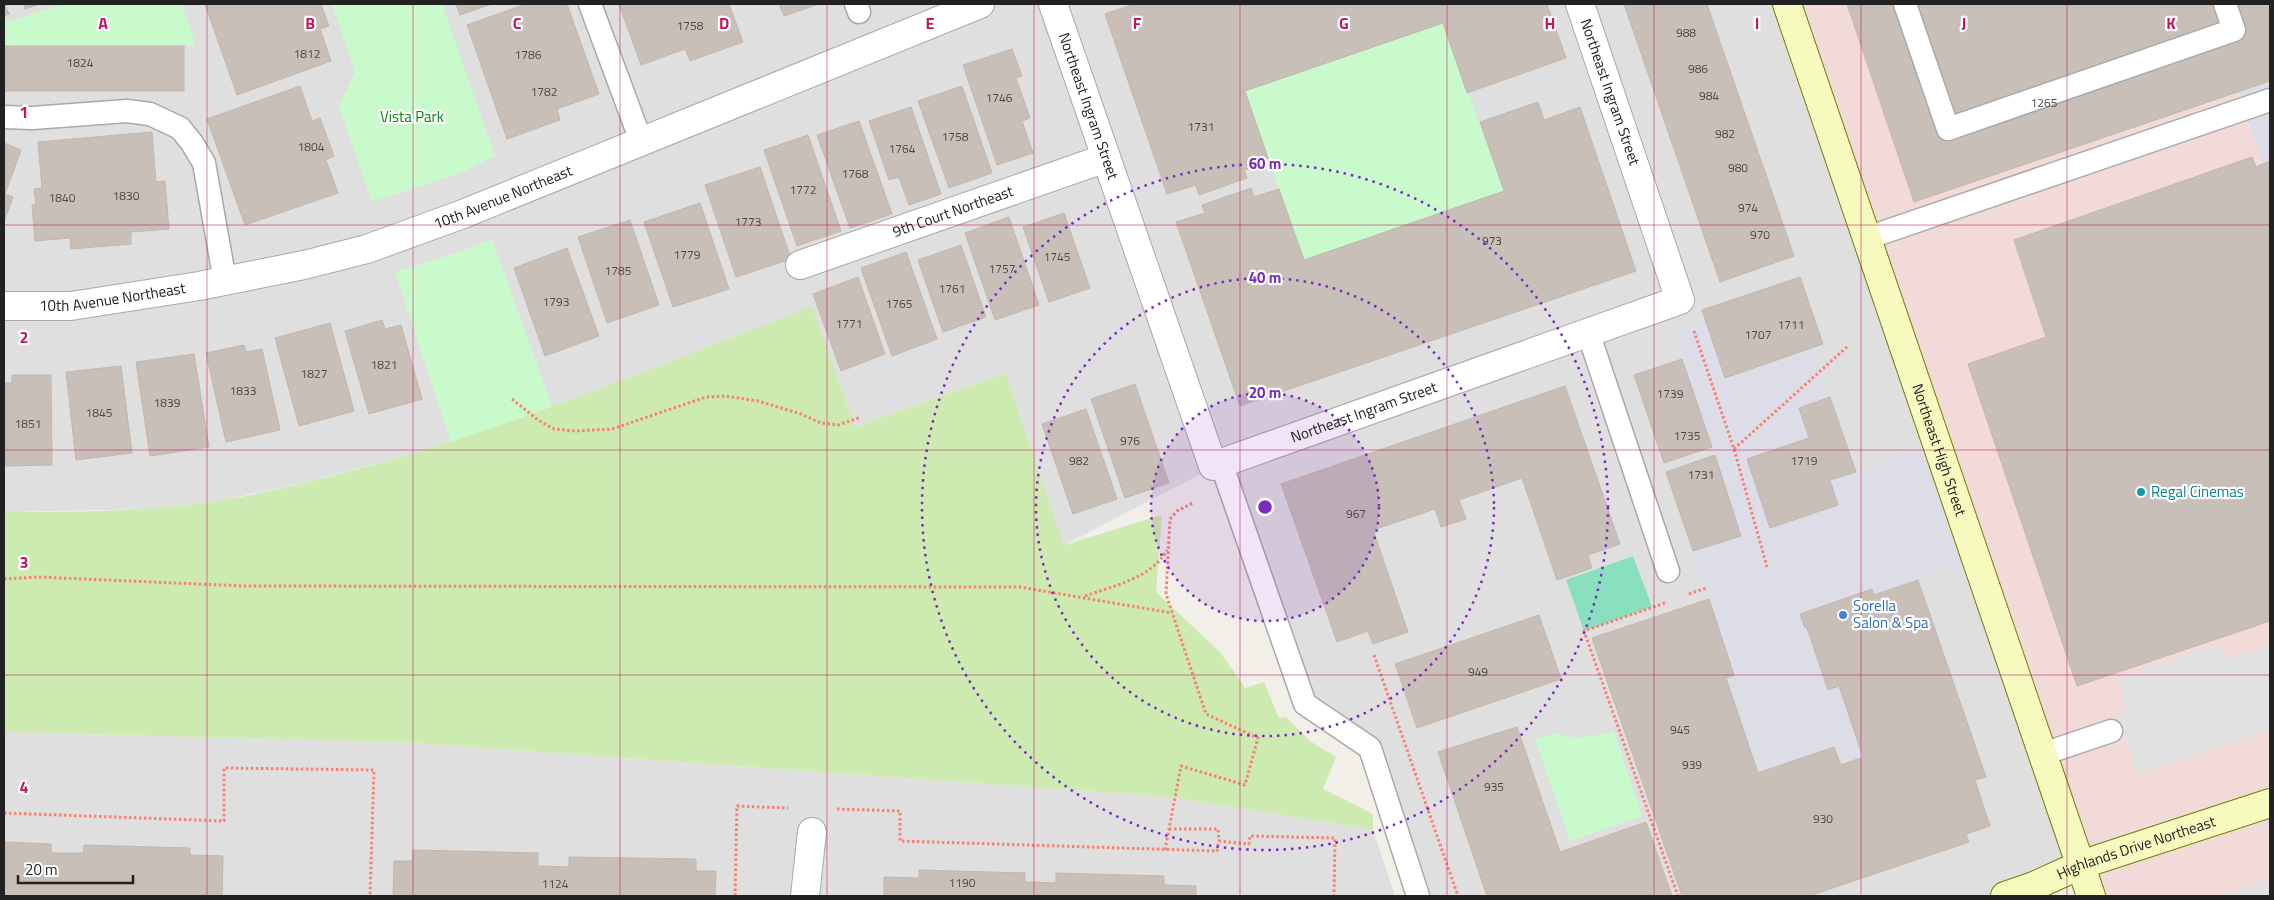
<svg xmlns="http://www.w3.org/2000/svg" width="2274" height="900" font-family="'Titillium Web',sans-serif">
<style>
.residential{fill:#e0dfdf}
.commercial{fill:#f2dad9}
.grass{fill:#cdebb0}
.park{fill:#c8facc}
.pitch{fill:#88e0be}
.parking{fill:#e2e2e2}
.plaza{fill:#dddde8}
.building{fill:#c7bfb8;stroke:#c4b6ab}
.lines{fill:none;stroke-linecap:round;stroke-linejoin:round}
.lane-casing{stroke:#a9a9a9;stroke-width:25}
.street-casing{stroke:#a9a9a9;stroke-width:30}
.secondary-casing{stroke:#707d05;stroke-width:30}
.path{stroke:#fa8072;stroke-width:3;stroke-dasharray:2.5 2.5;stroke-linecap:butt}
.lane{stroke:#fff;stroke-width:22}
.street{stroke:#fff;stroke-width:28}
.secondary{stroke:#f7fabf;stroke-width:28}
.grid{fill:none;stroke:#c2185b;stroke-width:1;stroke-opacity:0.55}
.ring{fill:none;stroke:#7b2cbf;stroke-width:2.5;stroke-dasharray:2.5 5}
.culture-dot{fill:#0f9aa8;stroke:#fff;stroke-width:2}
.shop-dot{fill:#3f7fe0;stroke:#fff;stroke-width:2}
.labels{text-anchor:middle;stroke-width:4.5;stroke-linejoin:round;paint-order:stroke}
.number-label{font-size:12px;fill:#4b4948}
.street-label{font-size:15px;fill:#222;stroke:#fff}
.park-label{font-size:15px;fill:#0c8416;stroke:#fff}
.culture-label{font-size:15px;fill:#0d838f;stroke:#fff;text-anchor:start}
.shop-label{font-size:15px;fill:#366cbe;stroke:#fff;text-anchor:start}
.grid-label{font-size:16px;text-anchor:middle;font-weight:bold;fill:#c2185b;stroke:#fff;stroke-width:4.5;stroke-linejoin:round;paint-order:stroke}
.centre{fill:#7b2cbf;stroke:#fff;stroke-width:2.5}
.ring-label{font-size:15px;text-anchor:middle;font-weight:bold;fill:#7b2cbf;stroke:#fff;stroke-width:4.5;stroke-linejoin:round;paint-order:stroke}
</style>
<rect width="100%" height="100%" fill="#f2efe9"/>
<!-- residential -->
<g class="residential">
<path d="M4,4H1788L2080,865L2005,896H1418L1370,748L1305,704L1222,463L1064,545L1006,373L855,427L552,406L451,442L379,463L303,483L224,500L156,509L4,512Z"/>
<path d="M4,732L398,742L1170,797L1373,830L1395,896H4Z"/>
</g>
<!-- commercial -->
<path class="commercial" d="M1788,4H2270V896H2091Z"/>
<!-- grass -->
<path class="grass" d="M812,306L855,427L1006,373L1064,545L1162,515L1156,592L1220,652L1245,688L1264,682L1279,718L1286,717L1310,741L1336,757L1323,789L1373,814V830L1170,797L398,742L4,732V512C77,512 150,512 223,500C266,493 309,482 351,471C508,429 660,365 812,306Z"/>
<!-- park -->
<g class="park">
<path d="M63,4H182L196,46H4V23Z"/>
<path d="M332,4H442L495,156L460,173L372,202L339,106L355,71Z"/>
<path d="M1443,23L1504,191L1304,260L1245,91Z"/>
<path d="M492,239L552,406L451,442L395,272L451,255Z"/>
<path d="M1614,731L1642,816L1570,841L1535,739L1556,733C1575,741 1595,736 1614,731Z"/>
</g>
<!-- pitch -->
<path class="pitch" d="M1633,556L1652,607L1584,631L1566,580Z"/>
<!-- parking -->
<g class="parking">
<path d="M2221,643L2226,659L2270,645V729L2137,774L2118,717L2125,711L2126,706L2117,678Z"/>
<path d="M2270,879V896H2220Z"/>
</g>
<!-- plaza -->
<g class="plaza">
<path d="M2270,81V161L2263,164L2238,92Z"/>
<path d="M1705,322L1725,378L1814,348L1830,397L1799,408L1809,438L1770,528L1838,505L1830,480L1937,443L1976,559L1877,595L1872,589L1800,614L1805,628H1807L1839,686L1863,757L1841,765L1833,747L1758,773L1726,678L1734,675L1693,551L1741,536L1674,333Z"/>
</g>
<!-- building -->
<g class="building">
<path d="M4,4H11L5,6L9,14L4,16Z"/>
<path d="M24,4H40L25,9Z"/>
<path d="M205,4H321L329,26L320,29L331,61L237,95Z"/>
<path d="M456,4H492L460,15Z"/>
<path d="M526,4H567L599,94L557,109L560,120L507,139L467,25Z"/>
<path d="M619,4H729L743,42L690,61L685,49L641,65Z"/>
<path d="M779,4H819L784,16Z"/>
<path d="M1134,4H1547L1566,58L1467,93L1443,23L1245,91L1269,161L1244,170L1247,178L1199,195L1196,185L1167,194L1105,14Z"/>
<path d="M1624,4H1707L1794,256L1720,282Z"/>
<path d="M1847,4H2270V81L1914,202Z"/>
<rect x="4" y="46" width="180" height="45"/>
<path d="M1012,49L1022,76L1016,78L1030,118L1022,121L1033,153L997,165L963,65Z"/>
<path d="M300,86L312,121L320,118L334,156L326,160L338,193L245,225L207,119Z"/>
<path d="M962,86L992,173L949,188L918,101Z"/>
<path d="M1538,102L1544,120L1580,107L1636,271L1240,406L1176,222L1205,213L1202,205L1251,188L1254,197L1279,189L1304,260L1504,191L1480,122Z"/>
<path d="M911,107L941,194L909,205L899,177L889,180L869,121Z"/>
<path d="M859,121L892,214L850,228L817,135Z"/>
<path d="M152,132L156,182L165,181L169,229L131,232V244L71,249L70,238L35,241L32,205H36L34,189L42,188L38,142Z"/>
<path d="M808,135L841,231L797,246L764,150Z"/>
<path d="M4,143L21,150L5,194L13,197L4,222Z"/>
<path d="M2252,157L2256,167L2270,161V621L2077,686L1968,364L2046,337L2014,240Z"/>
<path d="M760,167L791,259L736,277L705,185Z"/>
<path d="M700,203L729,289L673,307L644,222Z"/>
<path d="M1064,213L1090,288L1049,302L1023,227Z"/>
<path d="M1009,217L1039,305L995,320L965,233Z"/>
<path d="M630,220L659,305L607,323L578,237Z"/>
<path d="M961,245L986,317L943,332L918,260Z"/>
<path d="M567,248L599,336L545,356L514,268Z"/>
<path d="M906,252L937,339L892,356L861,268Z"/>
<path d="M858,277L885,354L841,371L813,294Z"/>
<path d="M1800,277L1823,344L1725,378L1702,310Z"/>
<path d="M382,320L385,329L401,325L422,399L369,414L345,331Z"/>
<path d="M330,323L354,411L299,426L275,338Z"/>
<path d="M244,345L246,352L262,349L280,430L226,442L206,353Z"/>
<path d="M194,354L209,447L150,456L136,362Z"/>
<path d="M1682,359L1712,447L1664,463L1634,375Z"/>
<path d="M121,366L132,453L76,460L66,372Z"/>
<path d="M12,375H51L52,465L4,466V383H12Z"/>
<path d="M1135,384L1169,483L1125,498L1091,399Z"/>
<path d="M1565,386L1620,544L1588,555L1592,568L1557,580L1522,478L1459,500L1466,519L1441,527L1435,509L1373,530L1408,632L1373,644L1368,631L1337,642L1281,484Z"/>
<path d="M1830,397L1856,472L1830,480L1838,505L1770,528L1747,459L1809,438L1799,408Z"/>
<path d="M1086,409L1117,499L1073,514L1042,424Z"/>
<path d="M1715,455L1741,536L1693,551L1666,472Z"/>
<path d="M1918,580L1986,777L1975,780L1990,826L1966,834L1969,842L1809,896H1682L1592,638L1709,599L1734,675L1726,678L1758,773L1834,747L1841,765L1863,757L1839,686L1828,690L1807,628H1805L1800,614L1872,589L1874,595Z"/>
<path d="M1539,615L1561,679L1417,728L1395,664Z"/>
<path d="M1517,727L1560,852L1646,822L1672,896H1487L1438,752Z"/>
<path d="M4,842L51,844V853H83L84,845L190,848V855L223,856L222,896H4Z"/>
<path d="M413,850L538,853V866L569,867V857L696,859V871H716L715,896H393L394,861H412Z"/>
<path d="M919,870L1025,873V882L1056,883V873L1164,876V885L1196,886V896H884V877L919,878Z"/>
</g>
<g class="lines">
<!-- lane casing -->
<g class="lane-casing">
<g id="lane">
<path d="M590,4L641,141"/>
<path d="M856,4L859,12"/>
<path d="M1905,4L1948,129L2234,30L2225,4"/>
<path d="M4,117L32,118L127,111L150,114L180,128L192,143L204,163L225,281"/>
<path d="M1867,238L2270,100"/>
<path d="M1588,332L1668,571"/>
<path d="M1221,463L1305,704L1370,748L1418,896"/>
<path d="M2043,754L2111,731"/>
</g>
</g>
<!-- street casing -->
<g class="street-casing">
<g id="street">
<path id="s1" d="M1053,4L1213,466L1680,300L1580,4"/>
<path id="s2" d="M800,265L1106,158"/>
<path id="s3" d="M4,306H71L199,286L304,265L367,249L463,214L980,4"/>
<path d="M805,896L812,832"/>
</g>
</g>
<!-- secondary casing -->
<g class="secondary-casing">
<g id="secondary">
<path id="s4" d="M1787,4L2091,896"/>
<path id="s5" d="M2005,896L2034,886L2080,865L2270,803"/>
</g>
</g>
<!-- path -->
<g class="path">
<path d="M1694,331L1734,449L1767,567"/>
<path d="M512,399L538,420L554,429L575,431L612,429L706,397L725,396L758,401L801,414L821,423L838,425L861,417"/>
<path d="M1734,449L1848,346"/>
<path d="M4,579L38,577L244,586L1020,587L1172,613"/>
<path d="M1689,594L1706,588"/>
<path d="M1085,596C1113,586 1152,578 1167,550"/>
<path d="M1665,603L1584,631L1678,896"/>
<path d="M1374,655L1458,896"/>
<path d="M837,809L900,811V841L1217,851L1219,841L1249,844L1250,836L1335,838L1334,896"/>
<path d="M4,813L224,821V768L374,770L370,896"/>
<path d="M1169,829H1218L1219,841"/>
<path d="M1165,850L1181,766L1245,785L1258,738L1206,714L1166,594L1170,519L1177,511L1193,503"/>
<path d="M735,896L737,806L788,808"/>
</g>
<!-- lane -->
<use href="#lane" class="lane"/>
<!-- street -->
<use href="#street" class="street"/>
<!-- secondary -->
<use href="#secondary" class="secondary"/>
</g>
<!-- grid -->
<path class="grid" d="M207,4V896M413,4V896M620,4V896M827,4V896M1034,4V896M1240,4V896M1447,4V896M1654,4V896M1861,4V896M2067,4V896M4,225H2270M4,450H2270M4,675H2270"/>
<!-- distance rings -->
<circle cx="1265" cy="507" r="114" fill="#7b2cbf" fill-opacity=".12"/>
<g class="ring">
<circle cx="1265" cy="507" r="114"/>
<circle cx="1265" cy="507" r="229"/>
<circle cx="1265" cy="507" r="343"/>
</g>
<!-- markers -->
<circle class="culture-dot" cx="2141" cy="492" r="5"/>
<circle class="shop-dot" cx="1843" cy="615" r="5"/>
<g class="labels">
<!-- number labels -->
<g class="number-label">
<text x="690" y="30">1758</text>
<text x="1686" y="37">988</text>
<text x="307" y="58">1812</text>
<text x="528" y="59">1786</text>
<text x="80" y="67">1824</text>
<text x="1698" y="73">986</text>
<text x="544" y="96">1782</text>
<text x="1709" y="100">984</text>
<text x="999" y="102">1746</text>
<text x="2044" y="107">1265</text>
<text x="1201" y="131">1731</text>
<text x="1725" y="138">982</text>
<text x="955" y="141">1758</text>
<text x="311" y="151">1804</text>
<text x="902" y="153">1764</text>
<text x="1738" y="172">980</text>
<text x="855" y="178">1768</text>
<text x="803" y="194">1772</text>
<text x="126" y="200">1830</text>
<text x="62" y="202">1840</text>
<text x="1748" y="212">974</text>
<text x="748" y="226">1773</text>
<text x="1760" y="239">970</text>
<text x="1492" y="245">973</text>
<text x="687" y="259">1779</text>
<text x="1057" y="261">1745</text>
<text x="1002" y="273">1757</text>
<text x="618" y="275">1785</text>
<text x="952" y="293">1761</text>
<text x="556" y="306">1793</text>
<text x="899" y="308">1765</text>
<text x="849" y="328">1771</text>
<text x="1791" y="329">1711</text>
<text x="1758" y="339">1707</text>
<text x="384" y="369">1821</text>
<text x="314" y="378">1827</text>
<text x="243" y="395">1833</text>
<text x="1670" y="398">1739</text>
<text x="167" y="407">1839</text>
<text x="99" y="417">1845</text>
<text x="28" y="428">1851</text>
<text x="1687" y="440">1735</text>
<text x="1130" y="445">976</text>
<text x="1079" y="465">982</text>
<text x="1804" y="465">1719</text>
<text x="1701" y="479">1731</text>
<text x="1356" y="518">967</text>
<text x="1478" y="676">949</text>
<text x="1680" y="734">945</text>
<text x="1692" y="769">939</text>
<text x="1494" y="791">935</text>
<text x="1823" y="823">930</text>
<text x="962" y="887">1190</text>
<text x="555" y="888">1124</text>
</g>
<!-- street labels -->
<g class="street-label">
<text transform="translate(1610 92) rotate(71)" y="5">Northeast Ingram Street</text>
<text dy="5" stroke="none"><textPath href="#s1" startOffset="108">Northeast Ingram Street</textPath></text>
<text dy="5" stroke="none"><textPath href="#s3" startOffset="514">10th Avenue Northeast</textPath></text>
<text dy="5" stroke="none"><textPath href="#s2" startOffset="162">9th Court Northeast</textPath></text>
<text dy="5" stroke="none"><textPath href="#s3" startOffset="109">10th Avenue Northeast</textPath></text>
<text dy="5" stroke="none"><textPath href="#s1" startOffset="649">Northeast Ingram Street</textPath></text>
<text dy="5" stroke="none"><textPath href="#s4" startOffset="471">Northeast High Street</textPath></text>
<text dy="5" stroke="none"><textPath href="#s5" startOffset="140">Highlands Drive Northeast</textPath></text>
</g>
<!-- park labels -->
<g class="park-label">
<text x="412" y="122">Vista Park</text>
</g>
<!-- culture labels -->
<g class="culture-label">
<text x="2151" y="497">Regal Cinemas</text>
</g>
<!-- shop labels -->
<g class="shop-label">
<text x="1853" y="611">Sorella<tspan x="1853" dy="17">Salon &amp; Spa</tspan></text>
</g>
</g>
<g class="grid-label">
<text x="103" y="29">A</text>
<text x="310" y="29">B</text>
<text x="517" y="29">C</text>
<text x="724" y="29">D</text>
<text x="930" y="29">E</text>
<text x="1137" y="29">F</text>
<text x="1344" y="29">G</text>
<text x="1550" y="29">H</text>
<text x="1757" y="29">I</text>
<text x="1964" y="29">J</text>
<text x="2171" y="29">K</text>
<text x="24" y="118">1</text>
<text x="24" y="343">2</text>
<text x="24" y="568">3</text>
<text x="24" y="793">4</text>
</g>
<circle cx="1265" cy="507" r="8" class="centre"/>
<g class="ring-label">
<text x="1265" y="169">60 m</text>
<text x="1265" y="283">40 m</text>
<text x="1265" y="398">20 m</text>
</g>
<!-- border -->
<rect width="2274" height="900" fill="none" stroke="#222222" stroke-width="10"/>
<!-- scale -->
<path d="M18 875v8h115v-8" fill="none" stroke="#222222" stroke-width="2.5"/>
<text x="25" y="875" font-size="15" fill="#222222" stroke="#ffffff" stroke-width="4" paint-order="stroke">20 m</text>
</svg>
